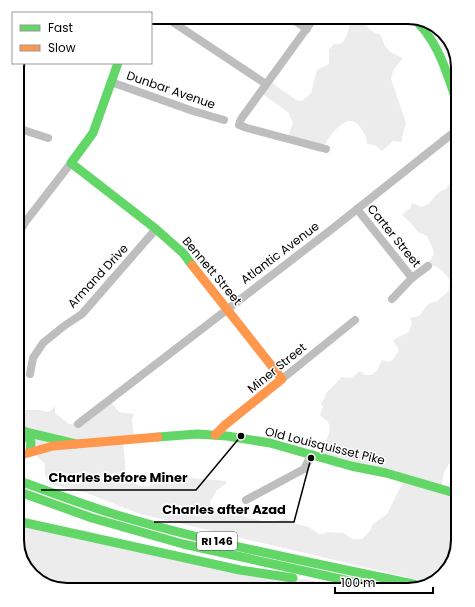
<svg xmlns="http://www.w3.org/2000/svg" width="475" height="607" font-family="Poppins,sans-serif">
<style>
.green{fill:#ececec}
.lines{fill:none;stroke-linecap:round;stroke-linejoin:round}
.street{stroke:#bebebe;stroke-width:8}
.fast{stroke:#63d668;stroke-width:9}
.slow{stroke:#ff974d;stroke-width:9}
.labels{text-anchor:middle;stroke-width:3;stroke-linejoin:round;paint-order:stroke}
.shield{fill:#fff;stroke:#4c4c4c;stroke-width:1}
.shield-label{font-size:11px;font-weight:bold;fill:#000}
.street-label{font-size:12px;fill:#000;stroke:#fff}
.rim{fill:none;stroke:#000;stroke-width:2}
.leader{fill:none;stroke:#000;stroke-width:1.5}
.callout-dot{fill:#000;stroke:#fff;stroke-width:1.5}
.callout-label{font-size:13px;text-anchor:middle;font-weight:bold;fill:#000;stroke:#fff;stroke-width:3;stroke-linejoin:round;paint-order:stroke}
</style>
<rect width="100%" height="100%" fill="#fff"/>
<!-- green -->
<g class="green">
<path d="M351,19L356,21L363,20C368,29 372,32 381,35C385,50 390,53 403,58L393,71L391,79L406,123L402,138V142L393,141L382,151L375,145L367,144C367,137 364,133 360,127C346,107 327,142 319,152L286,142L293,123L289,113L260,92L268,80L296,100L302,101L311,93L317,70L329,64V50L334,44C347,47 348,29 351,19Z"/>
<path d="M423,21C453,30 458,58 458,86C450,63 443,36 423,21Z"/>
<path d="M458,172V440L452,459L444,473L441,489L458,494V541L451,565L436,582L432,583L140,514L87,493L50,484C45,478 44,471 45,464L31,451L17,430V408L21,410H39L47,412L50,411L55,406V413L69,424H72L109,399L119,412L134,414L132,419L134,437L123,438L126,477C139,489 153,490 166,476L226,481L227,483L217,490L210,502L212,509L231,510L248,518L263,521H278L286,518L293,523L309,527L319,534H323L328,532L344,533L352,539H362L370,531L372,525L387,514L404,480L323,457L325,442L329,434L330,427L328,422L320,415L323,407L321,403L325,397L326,393L342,377L351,378L360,371L365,375H371L377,371L382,360L388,362L393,360L399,350L393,340L409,332L412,323L410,318L419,316L428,304L437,301L449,291L450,281C446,273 437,264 427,265L434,254V252L427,236L418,232L411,223L402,215L411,207L412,203L422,207C436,202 431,194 446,189L450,183L454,181Z"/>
<path d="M17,521L288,577L336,584L343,590H81C66,588 33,582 25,567C18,553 17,536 17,521Z"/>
</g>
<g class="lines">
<!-- street -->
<g class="street">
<path d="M165,17L266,84"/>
<path d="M289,17L307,29"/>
<path d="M315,17L241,119L239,125L247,128L326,149"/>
<path d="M17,67L18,63"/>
<path d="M111,82L193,111L224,120"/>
<path d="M17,128L48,138"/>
<path d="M357,209L412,278"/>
<path d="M17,236L26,221L71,163"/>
<path d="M392,299L412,278L428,266"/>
<path d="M30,374L33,358L43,343L64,326L82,314L156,229"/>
<path d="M282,379L355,320"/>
<path d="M78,424L332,229L458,129"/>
<path d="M246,500L304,469L312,454"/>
</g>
<!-- fast -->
<g class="fast">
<path d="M412,17C439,41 446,72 458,105"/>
<path d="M118,63L93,133L71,163L156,229L183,253L192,265"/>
<path d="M17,430L76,444"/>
<path d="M24,431L31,442L30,452"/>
<path d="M158,437L197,434L227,436L270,443L351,466L386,473L458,494"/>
<path d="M17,480C50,492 84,505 117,515C217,545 320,564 422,586"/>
<path d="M17,491L92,518L183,544L390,590"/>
<path d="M17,521L240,570L293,578"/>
</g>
<!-- slow -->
<g class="slow">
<path d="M192,265L282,379L225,425L215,435"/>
<path d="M17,456L53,446L158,437"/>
</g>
</g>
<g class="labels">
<!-- shield labels -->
<rect class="shield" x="197" y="532" width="40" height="18" rx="3"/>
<g class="shield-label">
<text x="217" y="545">RI 146</text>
</g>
<!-- street labels -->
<g class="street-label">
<text transform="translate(171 90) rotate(19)" y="4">Dunbar Avenue</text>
<text transform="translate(394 236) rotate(51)" y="4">Carter Street</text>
<text transform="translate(280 253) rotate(-37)" y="4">Atlantic Avenue</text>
<text transform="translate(212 271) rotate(50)" y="4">Bennett Street</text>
<text transform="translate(98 276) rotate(-47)" y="4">Armand Drive</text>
<text transform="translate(277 368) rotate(-39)" y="4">Miner Street</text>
<text transform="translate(325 446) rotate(14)" y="4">Old Louisquisset Pike</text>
</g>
</g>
<!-- crop -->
<path d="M0 0H475V607H0ZM67 24H408A43 43 0 0 1 451 67V540A43 43 0 0 1 408 583H67A43 43 0 0 1 24 540V67A43 43 0 0 1 67 24Z" fill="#fff" fill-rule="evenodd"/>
<path class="rim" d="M67 24H408A43 43 0 0 1 451 67V540A43 43 0 0 1 408 583H67A43 43 0 0 1 24 540V67A43 43 0 0 1 67 24Z"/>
<!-- callouts -->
<path class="leader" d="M241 436L196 490H41M311 458L294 522H154"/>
<g class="callout-dot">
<circle cx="241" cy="436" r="4"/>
<circle cx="311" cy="458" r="4"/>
</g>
<g class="callout-label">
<text x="118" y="482">Charles before Miner</text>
<text x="224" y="514">Charles after Azad</text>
</g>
<!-- legend -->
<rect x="12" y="12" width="140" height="52" fill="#ffffff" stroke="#999999"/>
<rect x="20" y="25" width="20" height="6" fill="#63d668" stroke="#999999"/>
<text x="48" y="32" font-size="12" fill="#000000">Fast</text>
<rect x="20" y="45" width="20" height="6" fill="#ff974d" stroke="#999999"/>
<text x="48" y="52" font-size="12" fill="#000000">Slow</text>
<!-- scale -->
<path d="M335 587v6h98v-6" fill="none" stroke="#000000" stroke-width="2"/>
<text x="341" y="587" font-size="12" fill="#000000" stroke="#ffffff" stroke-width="3" paint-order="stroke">100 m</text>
</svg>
